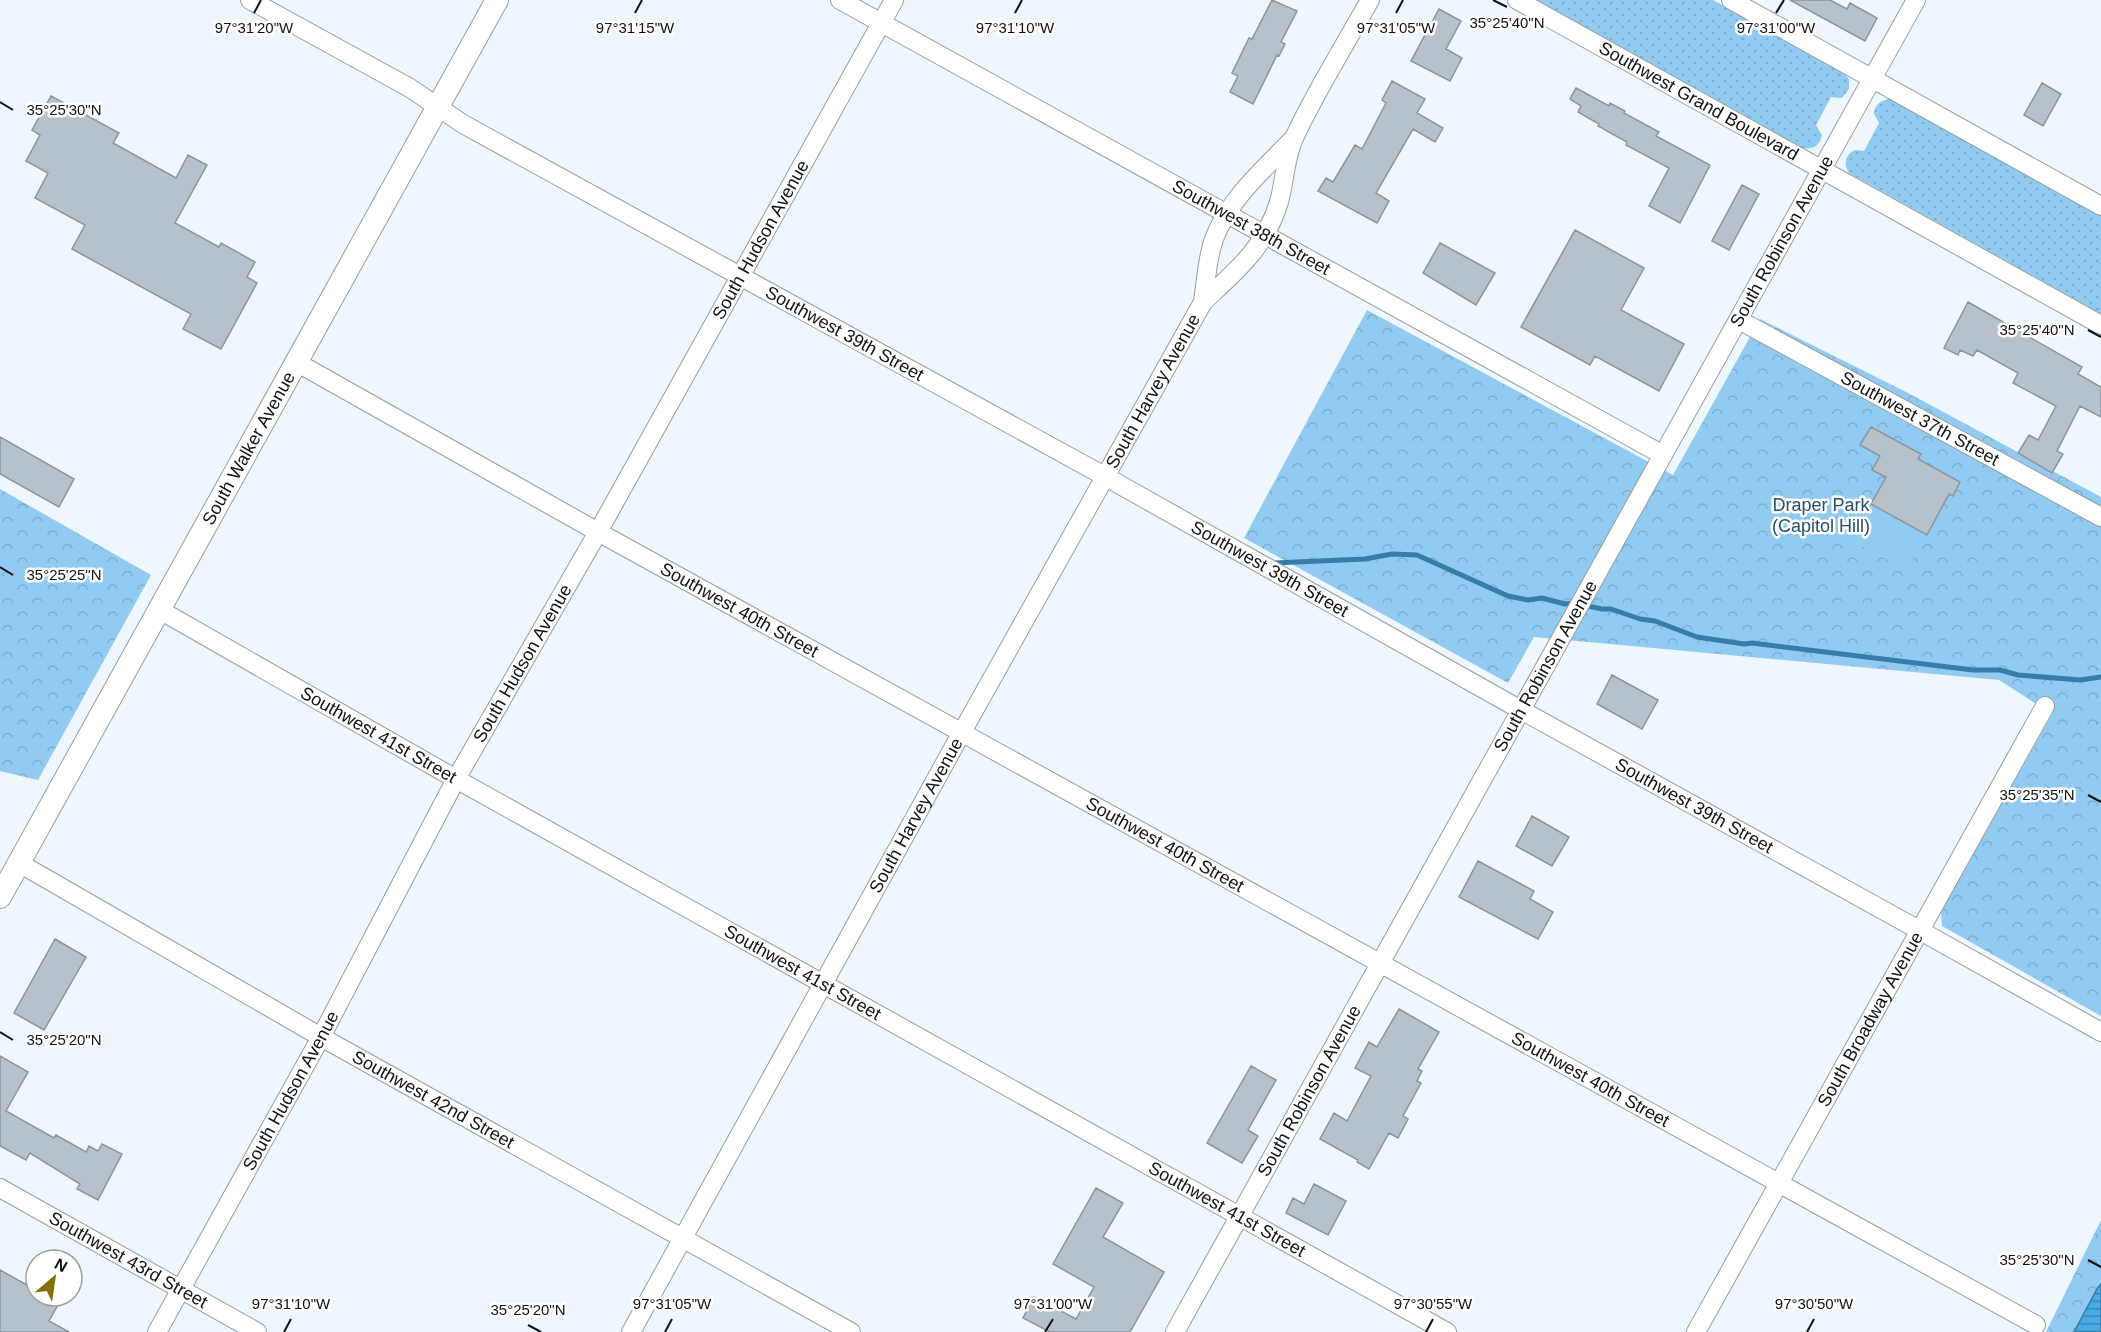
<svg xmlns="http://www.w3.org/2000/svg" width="2101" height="1332" font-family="Arial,sans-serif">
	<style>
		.grass { fill: url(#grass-dots) }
		.park { fill: url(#park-crowns) }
		.pitch { fill: #92cbf2 }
		.water { fill: url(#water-rules); stroke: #377da7; stroke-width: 1.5 }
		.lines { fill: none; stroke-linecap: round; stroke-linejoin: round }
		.stream { stroke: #377da7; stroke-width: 5 }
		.building { fill: #b6c1c9; stroke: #8b959d; stroke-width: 1.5 }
		.minor-casing { stroke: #939ea5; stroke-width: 20 }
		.major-casing { stroke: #939ea5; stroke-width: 24 }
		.minor { stroke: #fff; stroke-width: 18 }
		.major { stroke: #fff; stroke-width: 22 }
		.ticks { fill: none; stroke: #0f1315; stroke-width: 2 }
		.labels { text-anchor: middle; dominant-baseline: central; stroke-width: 5; stroke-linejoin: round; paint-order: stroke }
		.street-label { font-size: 18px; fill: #0f1315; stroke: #fff }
		.park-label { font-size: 18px; fill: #264e67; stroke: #fff }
		.ticks-label { font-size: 15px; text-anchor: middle; fill: #0f1315; stroke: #fff; stroke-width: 5; stroke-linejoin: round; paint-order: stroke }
	</style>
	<defs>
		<pattern id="grass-dots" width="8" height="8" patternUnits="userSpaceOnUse" patternTransform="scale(1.5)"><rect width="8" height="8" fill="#92cbf2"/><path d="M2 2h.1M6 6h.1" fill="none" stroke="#7dadcf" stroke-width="1.8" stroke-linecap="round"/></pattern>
		<pattern id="park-crowns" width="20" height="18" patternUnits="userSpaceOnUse" patternTransform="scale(1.5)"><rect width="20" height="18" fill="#92cbf2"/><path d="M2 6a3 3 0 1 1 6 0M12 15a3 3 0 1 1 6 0" fill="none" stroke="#7dadcf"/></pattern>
		<pattern id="water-rules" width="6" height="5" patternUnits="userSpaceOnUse" patternTransform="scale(1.5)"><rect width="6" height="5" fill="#48aae6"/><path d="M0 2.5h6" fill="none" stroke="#3a89b9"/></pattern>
	</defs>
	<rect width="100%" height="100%" fill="#eef7fe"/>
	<path class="grass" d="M 1534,0 L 1713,0 L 1844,73 L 1849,79 L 1849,89 L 1842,98 L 1831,97 L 1816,125 L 1822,135 C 1820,146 1812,150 1802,148 Z
		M 1890,99 L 2101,216 L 2101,314 L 1849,173 C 1843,164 1845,155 1855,150 L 1864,151 L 1879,123 L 1874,114 C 1874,105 1881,100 1890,99 Z"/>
	<path class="park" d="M 1367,310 L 1673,475 L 1760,319 L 1910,394 L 2101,497 L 2101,1016 L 1942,926 L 1941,912 L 2052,714 L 1999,680 L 1534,637 L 1508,683 L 1244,538 Z
		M 0,489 L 151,575 L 38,780 L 0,771 Z
		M 2101,1220 L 2101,1332 L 2046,1332 Z"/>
	<path class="pitch" d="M 1870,506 L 1925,536 L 1906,570 L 1851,540 Z"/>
	<path class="water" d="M 2101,1284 L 2101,1332 L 2074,1332 L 2097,1289 Z"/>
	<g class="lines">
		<path class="stream" d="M 1274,563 L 1365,559 L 1392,554 L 1417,555 L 1508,596 L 1528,600 L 1542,598 L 1565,604 L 1574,603 L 1602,609 L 1611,609 L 1640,619 L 1655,621 L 1697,637 L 1744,644 L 1752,643 L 1973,670 L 2000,670 L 2018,675 L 2080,680 L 2101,677"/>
	</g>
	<path class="building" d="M 1272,0 L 1297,11 L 1281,42 L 1285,44 L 1279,56 L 1277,55 L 1253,104 L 1230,92 L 1238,76 L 1232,73 L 1249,38 L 1252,39 Z
		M 1790,0 L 1830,0 L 1847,9 L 1850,3 L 1877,18 L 1865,41 Z
		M 1439,9 L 1461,21 L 1446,49 L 1462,58 L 1450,81 L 1411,61 Z
		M 1392,81 L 1425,99 L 1417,113 L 1443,128 L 1435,142 L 1413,129 L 1376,193 L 1389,201 L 1377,223 L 1318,191 L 1326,178 L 1333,182 L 1355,145 L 1362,149 L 1386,103 L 1382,100 Z
		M 2042,83 L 2061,94 L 2043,126 L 2024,115 Z
		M 1576,88 L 1609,106 L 1610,103 L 1625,111 L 1624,113 L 1659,132 L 1656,136 L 1710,165 L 1680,223 L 1649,206 L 1669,168 L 1626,145 L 1627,142 L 1598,126 L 1599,124 L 1578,112 L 1581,106 L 1570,99 Z
		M 51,96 L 119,133 L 113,143 L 176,178 L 188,155 L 207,165 L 175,223 L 219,247 L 221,243 L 255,262 L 247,277 L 257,283 L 221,349 L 183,329 L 191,314 L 72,249 L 85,225 L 35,198 L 48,173 L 26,161 L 40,135 L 32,130 Z
		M 1742,185 L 1759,194 L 1729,250 L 1712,241 Z
		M 1575,230 L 1644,268 L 1621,310 L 1684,344 L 1659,391 L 1595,356 L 1590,365 L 1521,327 Z
		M 1440,243 L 1495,273 L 1476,305 L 1423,273 Z
		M 1968,302 L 2082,367 L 2078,374 L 2101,387 L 2101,417 L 2080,406 L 2057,451 L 2063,454 L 2052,473 L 2018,453 L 2029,435 L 2038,440 L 2056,406 L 2013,383 L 2018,373 L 1977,350 L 1973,356 L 1960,350 L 1958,355 L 1944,348 Z
		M 1871,427 L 1921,454 L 1918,459 L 1960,482 L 1953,496 L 1949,494 L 1927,535 L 1871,504 L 1886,477 L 1872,470 L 1880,456 L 1860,445 Z
		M 0,437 L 74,479 L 59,507 L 0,474 Z
		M 1612,675 L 1658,700 L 1642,729 L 1597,704 Z
		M 1532,816 L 1569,837 L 1552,866 L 1516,846 Z
		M 1478,861 L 1534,891 L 1530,899 L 1553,912 L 1538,939 L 1459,897 Z
		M 55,939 L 86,957 L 44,1030 L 14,1013 Z
		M 1399,1009 L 1439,1032 L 1418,1069 L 1422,1071 L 1417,1081 L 1421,1083 L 1403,1116 L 1408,1119 L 1398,1138 L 1389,1133 L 1369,1169 L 1357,1162 L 1358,1160 L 1320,1139 L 1334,1113 L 1347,1121 L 1371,1076 L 1355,1068 L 1369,1042 L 1377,1047 Z
		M 0,1056 L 28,1072 L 6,1111 L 54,1138 L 56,1135 L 86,1152 L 89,1146 L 98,1151 L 102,1144 L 122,1154 L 98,1200 L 77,1189 L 80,1184 L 30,1153 L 26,1160 L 0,1146 Z
		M 1251,1066 L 1276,1080 L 1248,1130 L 1258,1136 L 1242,1163 L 1207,1143 Z
		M 1314,1184 L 1346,1201 L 1328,1235 L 1286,1213 L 1293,1198 L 1304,1204 Z
		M 1096,1188 L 1123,1203 L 1103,1237 L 1164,1272 L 1130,1332 L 1050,1332 L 1023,1318 L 1034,1297 L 1076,1319 L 1094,1287 L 1053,1264 Z
		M 0,1270 L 36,1290 L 36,1296 L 47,1296 L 59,1303 L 49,1321 L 69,1332 L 0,1332 Z"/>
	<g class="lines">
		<g class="minor-casing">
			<g id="minor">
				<path id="s1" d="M 250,0 L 410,88 L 463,124 L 1106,477 L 1521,710 L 1919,930 L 2101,1032"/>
				<path id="s2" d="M 840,0 L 1663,455"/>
				<path id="s3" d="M 1517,0 L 2101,325"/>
				<path d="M 1731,0 L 2101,206"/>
				<path d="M 1203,302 C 1206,282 1207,258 1214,239 C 1229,199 1263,170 1291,141"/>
				<path id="s4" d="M 1739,320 L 2101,517"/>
				<path id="s5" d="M 296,362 L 598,532 L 2036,1325"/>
				<path id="s6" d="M 158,609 L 456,779 L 1447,1332"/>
				<path id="s7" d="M 19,863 L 321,1037 L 851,1332"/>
				<path id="s8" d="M 0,1188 L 257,1332"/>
				<path id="s9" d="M 157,1332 L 321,1037 L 456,779 L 598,532 L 894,0"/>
				<path id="s10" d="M 631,1332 L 962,732 L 1203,302 C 1236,271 1265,248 1279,202 C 1285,181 1285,156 1295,136 C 1317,89 1345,45 1370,0"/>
				<path id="s11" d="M 1175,1332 L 1916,0"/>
				<path id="s12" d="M 1696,1332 L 2045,706"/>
			</g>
		</g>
		<g class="major-casing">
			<g id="major">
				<path id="s13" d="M 0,897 L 497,0"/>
			</g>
		</g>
		<use href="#minor" class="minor"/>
		<use href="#major" class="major"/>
	</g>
	<path class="ticks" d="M 1493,0 L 1507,7M 254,13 L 261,0M 635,13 L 642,0M 1015,13 L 1022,0M 1396,13 L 1403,0M 1776,13 L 1784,0M 0,102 L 13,110M 2088,330 L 2101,337M 0,567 L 13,575M 2088,795 L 2101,802M 0,1032 L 13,1040M 2088,1260 L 2101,1267M 528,1325 L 541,1332M 284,1332 L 291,1319M 665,1332 L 672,1319M 1045,1332 L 1053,1319M 1426,1332 L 1433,1319M 1807,1332 L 1814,1319"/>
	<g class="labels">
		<g class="street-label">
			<text stroke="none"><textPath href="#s3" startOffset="208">Southwest Grand Boulevard</textPath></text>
			<text stroke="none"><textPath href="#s2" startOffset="470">Southwest 38th Street</textPath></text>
			<text stroke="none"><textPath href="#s9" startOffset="1248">South Hudson Avenue</textPath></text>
			<text stroke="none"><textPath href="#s11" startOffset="1248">South Robinson Avenue</textPath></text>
			<text stroke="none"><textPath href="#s1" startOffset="682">Southwest 39th Street</textPath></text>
			<text stroke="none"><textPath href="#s10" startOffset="1076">South Harvey Avenue</textPath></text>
			<text stroke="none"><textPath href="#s4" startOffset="206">Southwest 37th Street</textPath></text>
			<text stroke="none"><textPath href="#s13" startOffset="513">South Walker Avenue</textPath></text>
			<text stroke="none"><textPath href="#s1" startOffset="1168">Southwest 39th Street</textPath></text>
			<text stroke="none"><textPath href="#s5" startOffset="508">Southwest 40th Street</textPath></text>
			<text stroke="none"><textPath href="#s9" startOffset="762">South Hudson Avenue</textPath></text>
			<text stroke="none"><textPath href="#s11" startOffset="762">South Robinson Avenue</textPath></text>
			<text stroke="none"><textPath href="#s6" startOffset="254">Southwest 41st Street</textPath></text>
			<text stroke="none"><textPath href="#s1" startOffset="1654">Southwest 39th Street</textPath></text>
			<text stroke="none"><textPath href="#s10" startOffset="590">South Harvey Avenue</textPath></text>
			<text stroke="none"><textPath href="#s5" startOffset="994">Southwest 40th Street</textPath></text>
			<text stroke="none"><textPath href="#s6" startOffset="740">Southwest 41st Street</textPath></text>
			<text stroke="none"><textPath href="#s12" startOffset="358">South Broadway Avenue</textPath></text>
			<text stroke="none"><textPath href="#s5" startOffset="1480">Southwest 40th Street</textPath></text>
			<text stroke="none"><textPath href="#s9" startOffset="276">South Hudson Avenue</textPath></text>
			<text stroke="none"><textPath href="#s11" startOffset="276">South Robinson Avenue</textPath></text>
			<text stroke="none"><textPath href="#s7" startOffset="477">Southwest 42nd Street</textPath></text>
			<text stroke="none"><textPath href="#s6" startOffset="1226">Southwest 41st Street</textPath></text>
			<text stroke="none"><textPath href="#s8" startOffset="147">Southwest 43rd Street</textPath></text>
		</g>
		<g class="park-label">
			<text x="1821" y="505">Draper Park<tspan x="1821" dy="21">(Capitol Hill)</tspan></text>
		</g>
	</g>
	<g class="ticks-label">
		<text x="1507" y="28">35°25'40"N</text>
		<text x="254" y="33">97°31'20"W</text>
		<text x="635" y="33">97°31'15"W</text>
		<text x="1015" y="33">97°31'10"W</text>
		<text x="1396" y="33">97°31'05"W</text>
		<text x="1776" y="33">97°31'00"W</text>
		<text x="64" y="115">35°25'30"N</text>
		<text x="2037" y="335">35°25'40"N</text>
		<text x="64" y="580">35°25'25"N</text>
		<text x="2037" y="800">35°25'35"N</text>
		<text x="64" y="1045">35°25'20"N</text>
		<text x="2037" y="1265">35°25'30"N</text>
		<text x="291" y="1309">97°31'10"W</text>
		<text x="672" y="1309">97°31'05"W</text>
		<text x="1053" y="1309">97°31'00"W</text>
		<text x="1433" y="1309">97°30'55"W</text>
		<text x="1814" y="1309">97°30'50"W</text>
		<text x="528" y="1315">35°25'20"N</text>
	</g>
	<g transform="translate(54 1278) rotate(29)"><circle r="28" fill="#ffffff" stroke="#9fa1a1" stroke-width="1.5"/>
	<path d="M0-4.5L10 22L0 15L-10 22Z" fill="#896c0b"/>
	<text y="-9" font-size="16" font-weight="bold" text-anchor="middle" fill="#0f1315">N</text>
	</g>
</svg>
